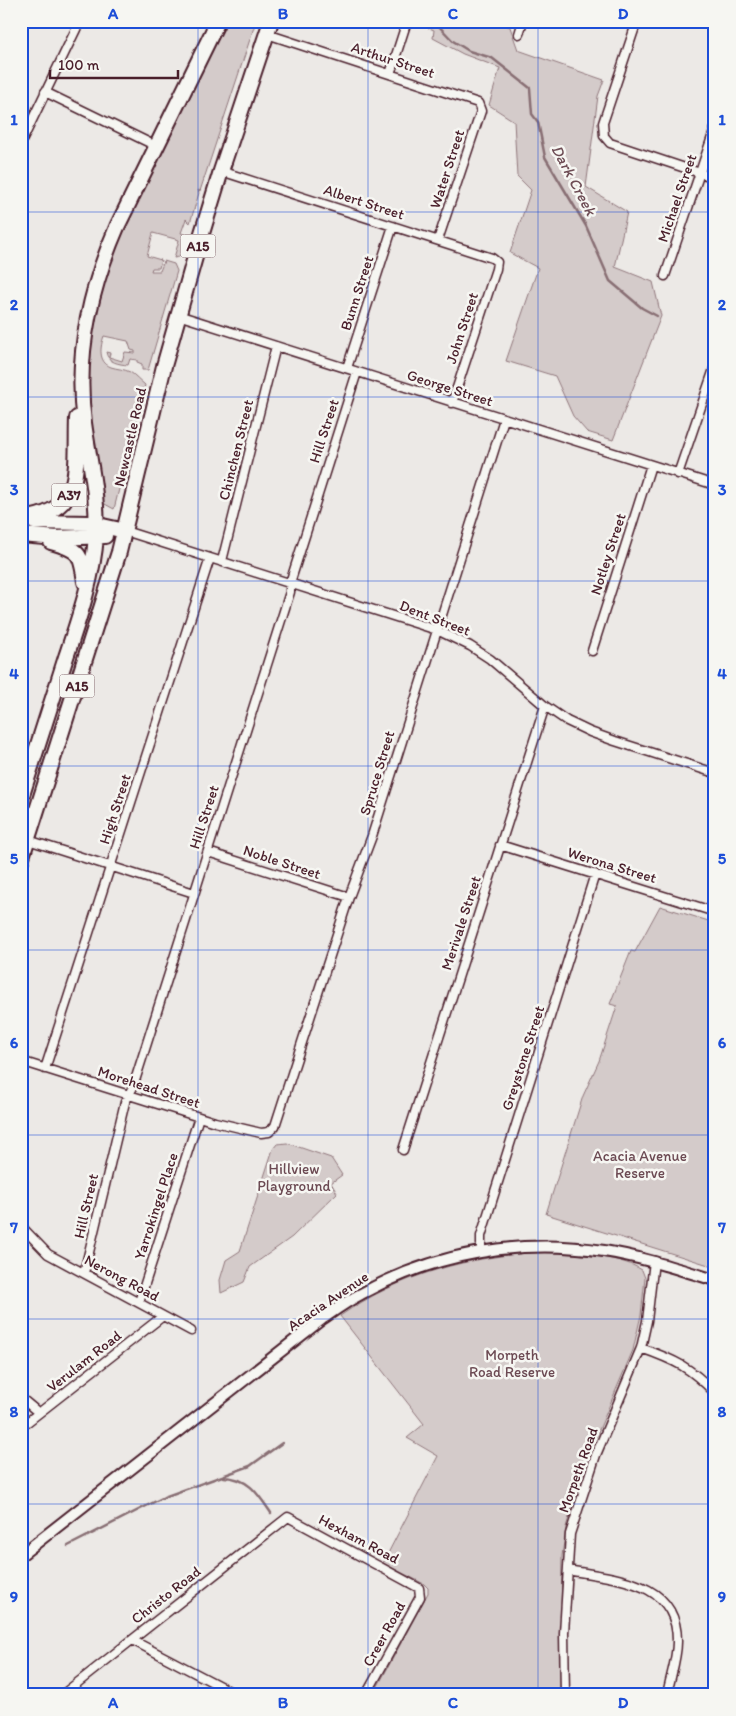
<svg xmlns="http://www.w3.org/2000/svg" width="736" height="1716" font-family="Itim,sans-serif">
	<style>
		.green { fill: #d4cbca; stroke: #8f757a }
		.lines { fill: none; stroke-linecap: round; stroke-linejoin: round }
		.stream { stroke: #886e73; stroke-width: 2.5 }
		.street-casing { stroke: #4a1f2b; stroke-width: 11 }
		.secondary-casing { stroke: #4a1f2b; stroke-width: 14 }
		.highway-casing { stroke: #4a1f2b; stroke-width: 18 }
		.street { stroke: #f6f6f2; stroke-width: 8 }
		.secondary { stroke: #f6f6f2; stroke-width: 10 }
		.highway { stroke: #f6f6f2; stroke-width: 14 }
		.grid { fill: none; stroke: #1d4ed8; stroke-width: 1; stroke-opacity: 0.55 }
		.labels { text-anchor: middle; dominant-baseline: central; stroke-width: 5; stroke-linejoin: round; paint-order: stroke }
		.shield { fill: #f6f6f2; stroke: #7e6067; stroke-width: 1 }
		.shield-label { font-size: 14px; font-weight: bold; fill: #4a1f2b }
		.street-label { font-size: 15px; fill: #4a1f2b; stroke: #f6f6f2 }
		.park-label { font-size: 15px; fill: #6c4a53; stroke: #f6f6f2 }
		.water-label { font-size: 16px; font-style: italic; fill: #6e4d55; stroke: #f6f6f2 }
		.neatline { fill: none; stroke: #1d4ed8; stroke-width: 2 }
		.grid-label { font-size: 16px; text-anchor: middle; font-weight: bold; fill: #1d4ed8 }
	</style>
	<rect width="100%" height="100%" fill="#ece9e6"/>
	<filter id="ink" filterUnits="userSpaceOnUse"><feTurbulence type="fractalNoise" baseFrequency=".02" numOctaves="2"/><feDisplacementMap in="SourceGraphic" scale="10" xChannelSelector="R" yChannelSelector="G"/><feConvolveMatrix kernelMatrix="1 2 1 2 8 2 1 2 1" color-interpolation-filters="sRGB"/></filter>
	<g filter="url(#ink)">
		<path class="green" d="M 225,21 L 256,21 L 200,191 L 198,190 L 199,193 L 190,223 L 186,219 L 181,233 L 186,235 L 179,257 L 174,258 L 179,240 L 153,233 L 147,256 L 161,260 L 159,268 L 152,268 L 151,271 L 160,271 L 164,261 L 174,264 L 177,271 L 148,370 L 142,370 L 142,364 L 137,362 L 137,360 L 130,359 L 128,365 C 119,364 108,363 106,352 L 110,353 L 109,357 L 122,361 L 125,352 L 135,353 L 135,351 L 131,350 L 128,341 L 104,336 C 100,347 98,362 111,367 C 117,369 124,369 130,372 C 135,375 140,381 145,385 L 114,509 L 103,503 C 99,479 94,455 91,431 C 83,369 93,303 117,246 Z
			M 416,21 L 495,21 L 510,27 L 518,50 L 604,80 L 598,96 L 586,187 L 627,212 L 615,267 L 653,282 L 661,316 L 613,440 L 587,432 L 573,416 L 555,376 L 506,361 L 538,268 L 510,253 L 531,190 L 517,176 L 514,121 L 489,105 L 500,68 L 463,54 L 433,38 L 434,30 L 416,23 Z
			M 660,906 L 715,923 L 715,1267 L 546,1214 L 583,1096 L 599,1061 L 617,1006 L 610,1004 L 631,951 L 635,952 Z
			M 287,1143 L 331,1158 L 342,1175 L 331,1183 L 337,1193 L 292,1237 L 250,1267 L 244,1282 L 221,1293 L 220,1280 L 226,1260 L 240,1251 L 273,1149 L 277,1144 Z
			M 543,1252 C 571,1254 619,1255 642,1270 L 645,1278 L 641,1315 L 633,1350 L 590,1451 L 566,1527 L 562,1556 L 560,1695 L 373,1695 L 428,1593 L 428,1588 L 424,1584 L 383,1563 L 438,1456 L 407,1438 L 424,1424 L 340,1316 C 400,1274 470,1256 543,1252 Z"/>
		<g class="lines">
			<path class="stream" d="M 434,21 L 453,41 L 469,51 L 492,58 L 530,88 L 532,114 L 538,122 L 545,157 L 586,226 L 610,281 L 642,308 L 657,316
				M 224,1477 C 249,1478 258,1494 271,1513
				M 68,1546 L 164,1497 L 250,1466 L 282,1443"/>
			<g class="street-casing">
				<path id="street" d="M 637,21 L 603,123 L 604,136 L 610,143 L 715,178
					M 267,34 L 478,103 L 481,111 L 438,240
					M 519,34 L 523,21
					M 390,74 L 407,21
					M 45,92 L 156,146
					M 21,143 L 80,21
					M 221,171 L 492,258 L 497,262 L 496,269 L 452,403
					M 665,276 L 715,128
					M 178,315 L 715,485
					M 347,368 L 393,226
					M 678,474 L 715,366
					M 125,531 L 437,630 L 470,646 L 490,659 L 545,706 L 567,721 L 590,732 L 615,741 L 715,773
					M 222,561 L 276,346
					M 592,651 L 651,465
					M 28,840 L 194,893
					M 500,845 L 715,912
					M 208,852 L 349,897
					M 21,1061 L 215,1122 L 261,1133 L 269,1132 L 275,1126 L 349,897 L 372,836 L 504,419
					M 45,1069 L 210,558
					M 403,1150 L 545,706
					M 21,1226 L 48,1254 L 191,1331
					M 481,1251 L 481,1236 L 595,874
					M 84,1273 L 125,1102 L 133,1087 L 290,592 L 290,583 L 357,372
					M 139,1302 L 199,1117
					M 641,1348 C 675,1360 690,1367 715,1393
					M 21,1398 L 39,1413
					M 21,1427 L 163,1316
					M 568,1570 C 615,1579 678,1580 677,1642 C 677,1659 670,1678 667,1695
					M 132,1640 L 237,1695
					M 62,1695 L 288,1517 L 419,1588 L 420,1597 L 366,1695
					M 565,1695 L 564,1633 L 570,1534 L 596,1455 L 641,1348 L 647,1321 L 654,1261"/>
			</g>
			<g class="secondary-casing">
				<path id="secondary" d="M 21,1555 L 322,1319 C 335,1310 347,1301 361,1294 C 435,1253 520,1238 604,1251 C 642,1257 678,1269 715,1280"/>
			</g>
			<g class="highway-casing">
				<path id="highway" d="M 21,519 C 86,512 75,467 77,418
					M 34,522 L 89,523 L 125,531
					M 21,535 L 57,538 L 105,536
					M 51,542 C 80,550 81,553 85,582
					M 21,798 C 36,751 51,704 66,657 C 79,618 93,578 96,536 C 99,498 89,460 84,423 C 75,355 90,289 117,227 L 218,21
					M 21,860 L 119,552 L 164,366 L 199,243 L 221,171 L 271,21"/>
			</g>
			<use href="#street" class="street"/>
			<use href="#secondary" class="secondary"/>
			<use href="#highway" class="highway"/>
		</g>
	</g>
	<path class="grid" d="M 198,21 L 198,1695M 368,21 L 368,1695M 538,21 L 538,1695M 21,212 L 715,212M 21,397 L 715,397M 21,581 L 715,581M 21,766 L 715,766M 21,950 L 715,950M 21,1135 L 715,1135M 21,1319 L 715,1319M 21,1504 L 715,1504"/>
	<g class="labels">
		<g class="shield">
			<rect x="180.5" y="234.5" width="35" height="23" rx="4"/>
			<rect x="51.5" y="483.5" width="35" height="23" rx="4"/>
			<rect x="59.5" y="674.5" width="35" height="23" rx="4"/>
		</g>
		<g class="shield-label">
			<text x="198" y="246">A15</text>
			<text x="69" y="495">A37</text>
			<text x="77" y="686">A15</text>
		</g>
		<g class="street-label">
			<text transform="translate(393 60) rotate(18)">Arthur Street</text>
			<text transform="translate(447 169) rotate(-72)">Water Street</text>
			<text transform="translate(677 198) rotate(-71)">Michael Street</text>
			<text transform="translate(364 202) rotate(18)">Albert Street</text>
			<text transform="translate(357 293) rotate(-72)">Bunn Street</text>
			<text transform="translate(462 328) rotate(-72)">John Street</text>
			<text transform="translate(450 388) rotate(18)">George Street</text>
			<text transform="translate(324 431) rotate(-72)">Hill Street</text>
			<text transform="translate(130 437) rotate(-77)">Newcastle Road</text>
			<text transform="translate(236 450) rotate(-76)">Chinchen Street</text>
			<text transform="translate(608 554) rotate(-72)">Notley Street</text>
			<text transform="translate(435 618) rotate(21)">Dent Street</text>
			<text transform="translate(377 773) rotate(-73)">Spruce Street</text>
			<text transform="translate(115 809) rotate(-72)">High Street</text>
			<text transform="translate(204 817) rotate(-72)">Hill Street</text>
			<text transform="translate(282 862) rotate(18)">Noble Street</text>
			<text transform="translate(612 865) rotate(17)">Werona Street</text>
			<text transform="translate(461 923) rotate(-72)">Merivale Street</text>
			<text transform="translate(523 1058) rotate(-72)">Greystone Street</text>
			<text transform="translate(149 1087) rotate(18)">Morehead Street</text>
			<text transform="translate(86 1206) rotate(-77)">Hill Street</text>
			<text transform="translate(156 1206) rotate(-72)">Yarrokingel Place</text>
			<text transform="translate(122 1278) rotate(28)">Nerong Road</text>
			<text transform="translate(328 1301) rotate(-34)">Acacia Avenue</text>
			<text transform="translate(84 1361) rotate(-38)">Verulam Road</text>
			<text transform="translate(578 1470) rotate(-70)">Morpeth Road</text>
			<text transform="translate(359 1539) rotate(28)">Hexham Road</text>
			<text transform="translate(166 1595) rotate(-38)">Christo Road</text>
			<text transform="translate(384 1634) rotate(-61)">Creer Road</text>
		</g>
		<g class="park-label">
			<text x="640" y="1156">Acacia Avenue<tspan x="640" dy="17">Reserve</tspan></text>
			<text x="294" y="1169">Hillview<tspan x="294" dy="17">Playground</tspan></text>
			<text x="512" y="1355">Morpeth<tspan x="512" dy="17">Road Reserve</tspan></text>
		</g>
		<g class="water-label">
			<text transform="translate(574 180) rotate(62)">Dark Creek</text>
		</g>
	</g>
	<rect width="736" height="1716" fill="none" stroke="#f6f6f2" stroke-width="55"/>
	<path d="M50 70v8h128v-8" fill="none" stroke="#4a1f2b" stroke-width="2.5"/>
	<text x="58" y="70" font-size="15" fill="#4a1f2b" stroke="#f6f6f2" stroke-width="4" paint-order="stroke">100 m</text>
	<rect x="28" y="28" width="680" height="1660" class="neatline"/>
	<g class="grid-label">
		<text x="113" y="19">A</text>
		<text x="283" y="19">B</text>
		<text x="453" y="19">C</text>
		<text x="623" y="19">D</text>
		<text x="14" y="125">1</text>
		<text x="722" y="125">1</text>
		<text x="14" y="310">2</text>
		<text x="722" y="310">2</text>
		<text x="14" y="495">3</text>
		<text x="722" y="495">3</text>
		<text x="14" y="679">4</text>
		<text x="722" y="679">4</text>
		<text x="14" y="864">5</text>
		<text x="722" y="864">5</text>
		<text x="14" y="1048">6</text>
		<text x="722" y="1048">6</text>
		<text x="14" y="1233">7</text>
		<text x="722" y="1233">7</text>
		<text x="14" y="1417">8</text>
		<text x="722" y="1417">8</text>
		<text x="14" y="1602">9</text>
		<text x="722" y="1602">9</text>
		<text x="113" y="1708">A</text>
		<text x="283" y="1708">B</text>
		<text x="453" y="1708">C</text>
		<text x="623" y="1708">D</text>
	</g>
</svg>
